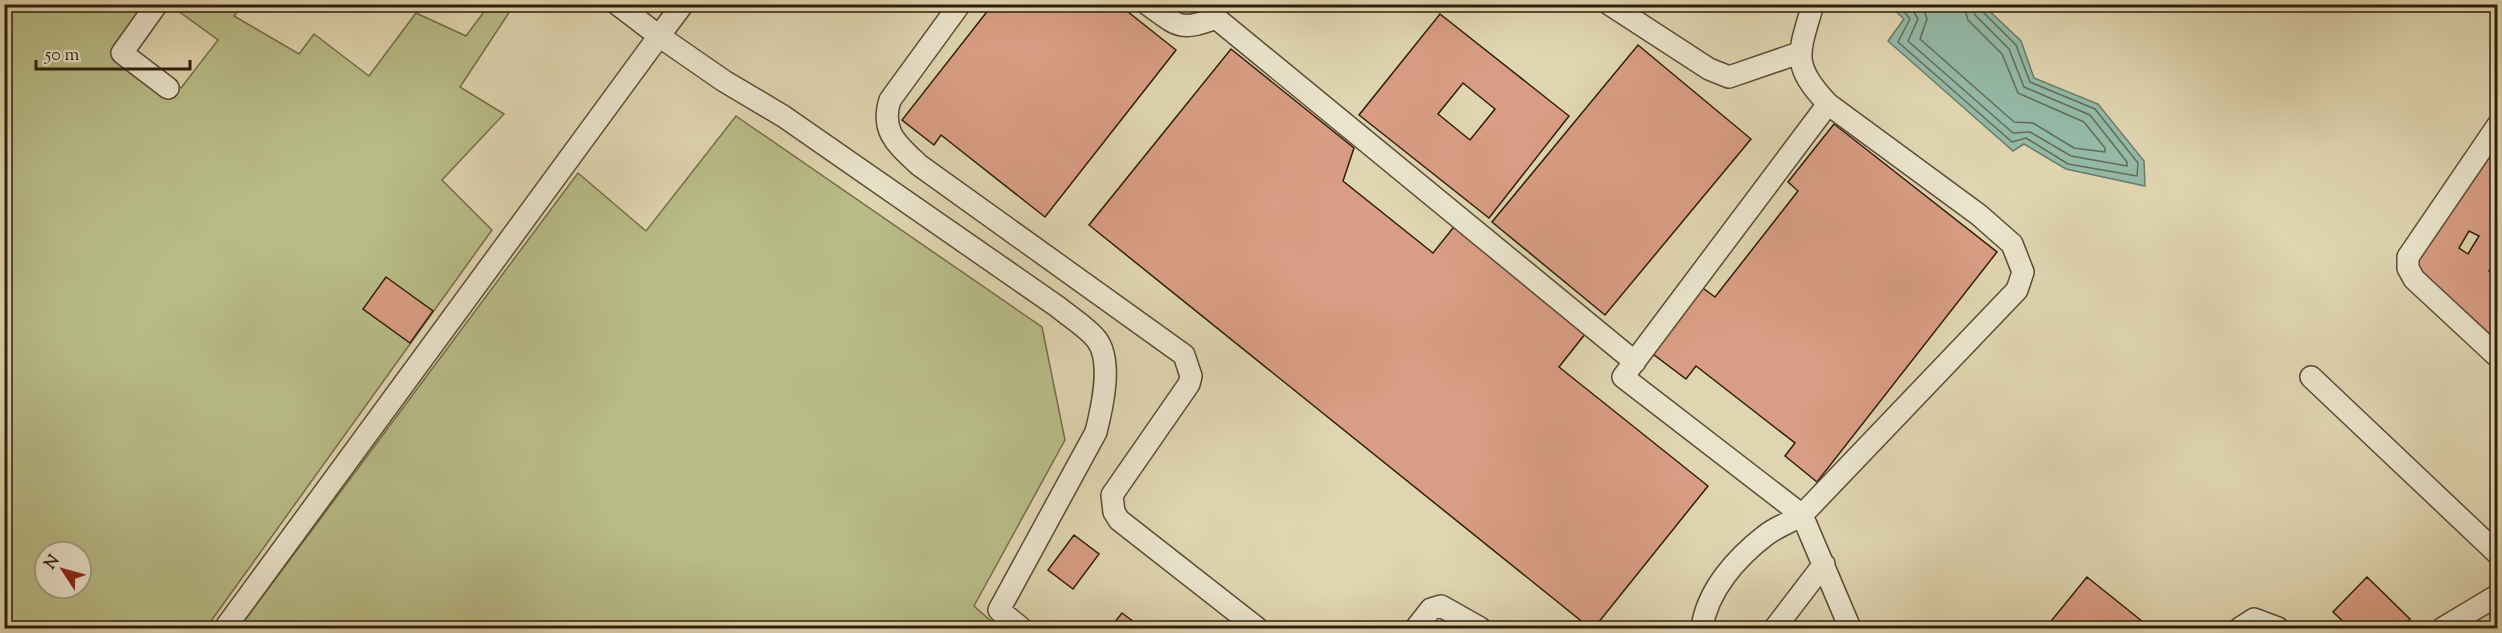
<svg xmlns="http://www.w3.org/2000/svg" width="2502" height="633" font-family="'Sorts Mill Goudy',serif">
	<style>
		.green { fill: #b8bc87; stroke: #746d49; stroke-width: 1.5; fill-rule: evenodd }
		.water { fill: #94b9a7; stroke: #6c7b69; stroke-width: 1.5 }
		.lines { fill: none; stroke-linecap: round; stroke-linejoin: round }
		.shore { stroke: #626c59; stroke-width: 1.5 }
		.building { fill: #d89d84; stroke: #301e0b; stroke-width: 1.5; fill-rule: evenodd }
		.minor-casing { stroke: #5c4c34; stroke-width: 24 }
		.minor { stroke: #eae4cc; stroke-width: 21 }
	</style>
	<rect width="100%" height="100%" fill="#dfd5b0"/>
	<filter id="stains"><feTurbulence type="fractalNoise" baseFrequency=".00333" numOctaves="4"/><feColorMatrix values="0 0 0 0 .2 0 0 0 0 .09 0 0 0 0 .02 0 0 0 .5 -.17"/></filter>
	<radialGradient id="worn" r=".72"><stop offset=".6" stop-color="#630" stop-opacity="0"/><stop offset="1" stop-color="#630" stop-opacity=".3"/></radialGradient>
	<path class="green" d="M 4,5 L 148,5 L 122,40 L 181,88 L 218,40 L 170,5 L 243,5 L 234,16 L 299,54 L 314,34 L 369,76 L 416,13 L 466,36 L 489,5 L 514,5 L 460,87 L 504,114 L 442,180 L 492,230 L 206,628 L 5,628 ZM 45,552 L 81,552 L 81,588 L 45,588 Z
		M 736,116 L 1042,327 L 1065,440 L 974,606 L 999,628 L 239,628 L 578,173 L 646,231 Z"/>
	<path class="water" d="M 1889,5 L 1983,5 L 2021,41 L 2034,78 L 2098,104 L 2144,161 L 2145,186 L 2066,169 L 2024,144 L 2013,151 L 1888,41 L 1904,19 Z"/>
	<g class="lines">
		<path class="shore" d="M 1898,4 L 1910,19 L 1898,42 L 2012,142 L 2026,138 L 2068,164 L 2137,176 L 2138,163 L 2095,109 L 2030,82 L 2016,45 L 1982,11 L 1980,4
			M 1909,4 L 1918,19 L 1908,41 L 2013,133 L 2030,132 L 2071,156 L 2127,166 L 2127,162 L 2090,115 L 2024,87 L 2009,49 L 1975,15 L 1972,4
			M 1922,4 L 1927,19 L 1920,39 L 2014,122 L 2033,123 L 2074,148 L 2105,152 L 2105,148 L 2084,122 L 2018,93 L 2002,54 L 1968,20 L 1963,4"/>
	</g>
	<path class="building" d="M 993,4 L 1118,4 L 1176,50 L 1045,217 L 941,135 L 934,145 L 902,120 Z
		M 1440,14 L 1569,116 L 1489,218 L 1359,115 ZM 1463,83 L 1495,109 L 1470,140 L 1438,114 Z
		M 1638,45 L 1751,139 L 1605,315 L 1492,222 Z
		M 1231,49 L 1354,148 L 1343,181 L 1433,253 L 1457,223 L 1589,329 L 1559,367 L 1708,486 L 1594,628 L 1590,628 L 1089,225 Z
		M 1834,124 L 1997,252 L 1817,482 L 1785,456 L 1795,443 L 1696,366 L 1686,379 L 1649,351 L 1700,286 L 1715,297 L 1798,191 L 1788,182 Z
		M 2498,143 L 2498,187 L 2494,192 L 2498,194 L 2498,258 L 2489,271 L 2498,276 L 2498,342 L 2414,267 ZM 2469,231 L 2479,236 L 2468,254 L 2459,248 Z
		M 386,277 L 433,311 L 410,343 L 363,309 Z
		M 1074,535 L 1099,554 L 1073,589 L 1048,570 Z
		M 2087,577 L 2148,626 L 2146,628 L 2050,628 L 2047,626 Z
		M 2367,577 L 2410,619 L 2401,628 L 2350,628 L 2333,612 Z
		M 1122,613 L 1142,628 L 1110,628 Z"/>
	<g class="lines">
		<g class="minor-casing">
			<path id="minor" d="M 157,4 L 122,53 L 168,88
				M 617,4 L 659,36 L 683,4
				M 960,4 L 890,100 C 880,132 898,145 919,165 L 1184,355 L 1191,376 L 1189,384 L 1112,495 L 1114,512 L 1119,520 L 1257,628
				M 1147,4 C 1178,26 1179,32 1216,18 L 1635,362
				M 1609,4 L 1709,69 L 1729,77 L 1799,53
				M 1813,4 C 1799,53 1790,64 1828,104 L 1979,215 L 2012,244 L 2023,272 L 2017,290 L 1802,515 L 1623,377 L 1828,104
				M 2498,125 L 2408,257 L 2408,268 L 2414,279 L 2498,357
				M 2311,377 L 2498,554
				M 225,628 L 659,36 L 724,81 L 783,116 L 1058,307 C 1070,317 1088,328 1097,340 C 1113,362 1102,408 1096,432 L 999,610 L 1021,628
				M 1416,628 L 1431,609 L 1441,606 L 1480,628
				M 1702,628 C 1707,591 1736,558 1766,535 C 1776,527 1791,522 1802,515 L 1850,628
				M 1775,628 L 1824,564
				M 2240,628 L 2254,619 L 2278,628
				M 2443,628 L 2498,595"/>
		</g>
		<use href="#minor" class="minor"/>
	</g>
	<rect width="2502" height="633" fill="none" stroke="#dfd5b0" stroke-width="24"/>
	<rect x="6" y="6" width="2490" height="621" fill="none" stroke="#301e0b" stroke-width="3"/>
	<rect x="12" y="12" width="2478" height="609" fill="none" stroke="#301e0b" stroke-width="1.5"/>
	<g transform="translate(63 570) rotate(306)"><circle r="28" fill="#eae4cc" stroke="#a0957f" stroke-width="1.5"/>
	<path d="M0-4.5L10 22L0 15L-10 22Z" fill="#8f2418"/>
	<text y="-9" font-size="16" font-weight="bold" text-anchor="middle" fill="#301e0b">N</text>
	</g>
	<path d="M36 60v9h154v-9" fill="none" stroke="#301e0b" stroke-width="3"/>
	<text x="45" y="60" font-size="18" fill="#301e0b" stroke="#eae4cc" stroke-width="4.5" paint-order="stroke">50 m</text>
	<rect width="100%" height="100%" filter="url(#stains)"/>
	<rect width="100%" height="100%" fill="url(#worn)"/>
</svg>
